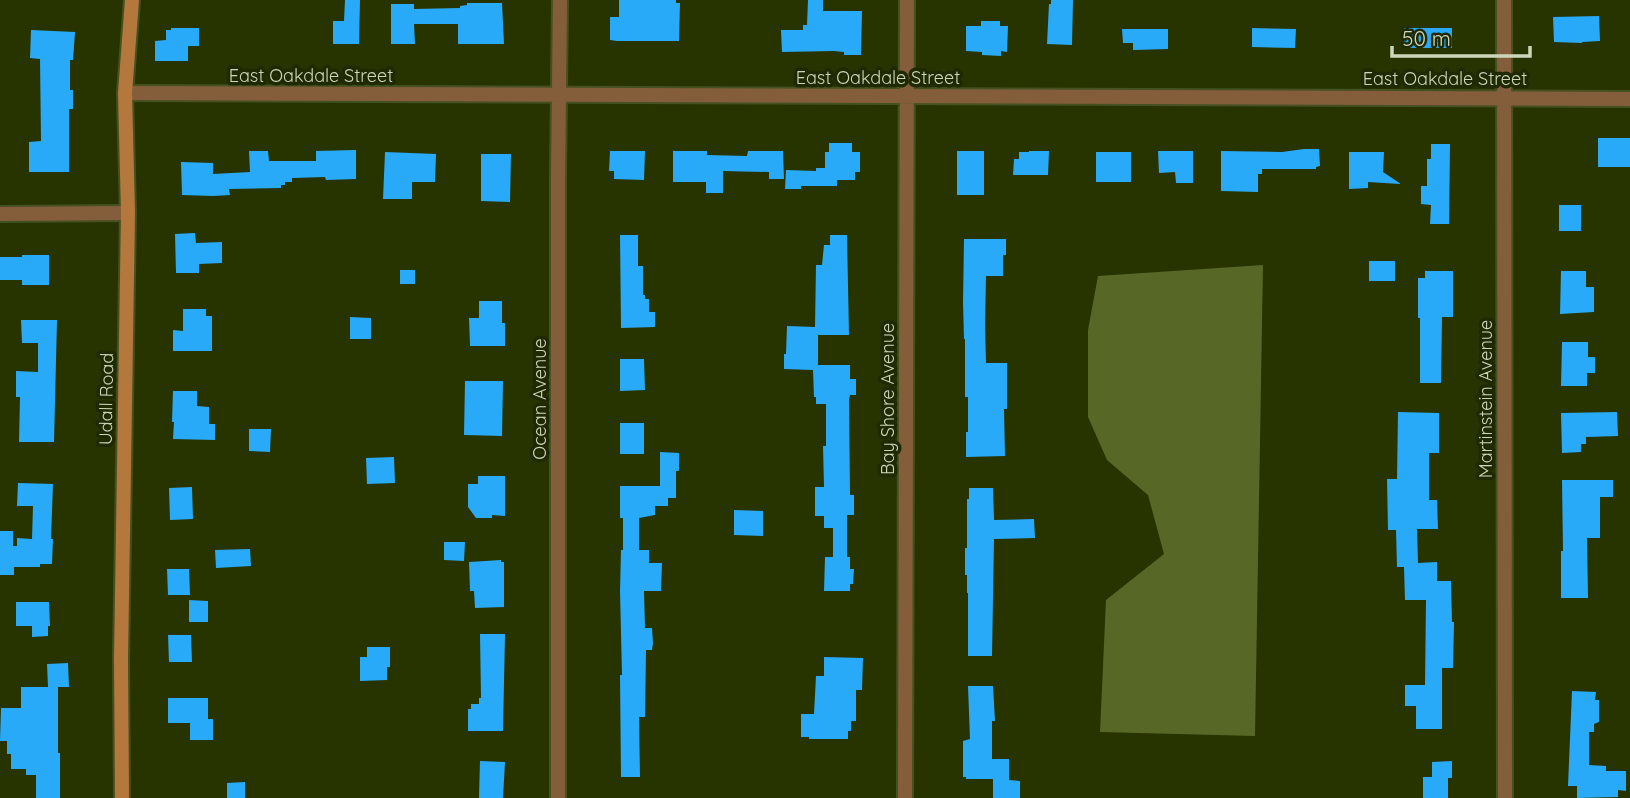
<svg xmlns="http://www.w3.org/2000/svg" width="1630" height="798" font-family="Quicksand,sans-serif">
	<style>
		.forest { fill: #576826 }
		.building { fill: #29aaf9 }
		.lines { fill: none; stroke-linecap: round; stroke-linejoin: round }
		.street-casing { stroke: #465122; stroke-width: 18 }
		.secondary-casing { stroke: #465122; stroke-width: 18 }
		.street { stroke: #845e3b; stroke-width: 14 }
		.secondary { stroke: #b4773c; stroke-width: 14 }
		.labels { text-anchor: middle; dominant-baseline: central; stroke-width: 7; stroke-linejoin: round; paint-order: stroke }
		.street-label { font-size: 18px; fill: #cdd6bb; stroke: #1f2902 }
	</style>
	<rect width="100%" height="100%" fill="#283400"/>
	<path class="forest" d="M 1263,265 L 1255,736 L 1100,732 L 1106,600 L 1164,554 L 1148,495 L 1107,460 L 1088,417 L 1088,330 L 1098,276 Z"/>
	<path class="building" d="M 345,0 L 360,0 L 359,44 L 333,44 L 333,21 L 344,21 Z
		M 619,0 L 676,0 L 676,3 L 680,3 L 679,41 L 617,41 L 610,40 L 610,17 L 619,17 Z
		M 808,0 L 823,0 L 823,11 L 862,11 L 861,55 L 844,55 L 844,52 L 834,51 L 782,52 L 781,30 L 803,30 L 803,25 L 807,25 Z
		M 1051,0 L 1073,0 L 1072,45 L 1047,44 L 1049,4 L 1051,4 Z
		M 467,3 L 502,3 L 504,44 L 458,44 L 458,24 L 414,24 L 415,44 L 391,44 L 391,4 L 414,4 L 414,9 L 460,8 L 460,6 L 467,5 Z
		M 1599,16 L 1600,41 L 1582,42 L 1582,43 L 1554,42 L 1553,17 Z
		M 981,21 L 1000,21 L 1000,26 L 1008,26 L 1007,52 L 1001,51 L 1001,56 L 982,55 L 982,52 L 966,51 L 966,26 L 981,26 Z
		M 171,28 L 199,28 L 199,46 L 188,46 L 188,61 L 155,61 L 155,41 L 166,40 L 166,30 L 171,30 Z
		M 1252,28 L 1296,29 L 1295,48 L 1252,47 Z
		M 1404,28 L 1452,28 L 1452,48 L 1404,48 Z
		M 1122,29 L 1168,29 L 1168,49 L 1133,50 L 1133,43 L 1123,43 Z
		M 31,30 L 75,32 L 73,60 L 70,60 L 70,90 L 73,90 L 73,109 L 69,109 L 69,172 L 29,172 L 29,142 L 41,141 L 40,59 L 30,58 Z
		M 1598,138 L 1630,138 L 1630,167 L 1598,167 Z
		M 829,143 L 852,143 L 852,152 L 860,152 L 860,172 L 855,172 L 855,180 L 837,180 L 837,186 L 801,186 L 801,189 L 785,189 L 786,170 L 816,171 L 816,168 L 825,168 L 825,152 L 829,152 Z
		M 1431,144 L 1450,144 L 1449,224 L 1430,224 L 1431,205 L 1421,204 L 1421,186 L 1427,186 L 1427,159 L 1431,159 Z
		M 1304,149 L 1319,149 L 1320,166 L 1316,167 L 1316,169 L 1262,169 L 1262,174 L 1258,174 L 1258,192 L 1221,191 L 1221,151 L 1282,152 Z
		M 356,150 L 356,179 L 326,180 L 325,177 L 292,178 L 292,182 L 285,182 L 285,185 L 281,185 L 281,188 L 229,189 L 230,195 L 213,196 L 182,195 L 181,162 L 213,163 L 213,174 L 250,172 L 249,151 L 268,151 L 269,161 L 316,161 L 316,151 Z
		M 610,151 L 645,151 L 644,180 L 614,179 L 614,171 L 609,171 Z
		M 673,151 L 707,151 L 707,155 L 747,156 L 748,151 L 783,151 L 784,179 L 769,179 L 769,172 L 723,171 L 723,193 L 706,193 L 706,182 L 673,182 Z
		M 957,151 L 984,151 L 984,195 L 957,195 Z
		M 1029,151 L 1049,151 L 1048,175 L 1013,175 L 1014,159 L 1019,159 L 1019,152 L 1029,152 Z
		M 1158,151 L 1193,151 L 1193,183 L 1176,183 L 1175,172 L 1159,173 Z
		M 385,152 L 436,154 L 435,182 L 412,182 L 412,199 L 383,199 Z
		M 1096,152 L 1131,152 L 1131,182 L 1096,182 Z
		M 1349,152 L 1384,152 L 1383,172 L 1401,184 L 1368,182 L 1368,188 L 1349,189 Z
		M 481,154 L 511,154 L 510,202 L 481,201 Z
		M 1559,205 L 1581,205 L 1581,231 L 1559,231 Z
		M 195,233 L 196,243 L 222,242 L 222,263 L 199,264 L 199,273 L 176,273 L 175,234 Z
		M 620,235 L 638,235 L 638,266 L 643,266 L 643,295 L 645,295 L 645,299 L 649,299 L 649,312 L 655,312 L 655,327 L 621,328 Z
		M 830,235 L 847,235 L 849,335 L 818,335 L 818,365 L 850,365 L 850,379 L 856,379 L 856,395 L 850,395 L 849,400 L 850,495 L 854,495 L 854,515 L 847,515 L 847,557 L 850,557 L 850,569 L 854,569 L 853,584 L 850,584 L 850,591 L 824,591 L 825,557 L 833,557 L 833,528 L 824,528 L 824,516 L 815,516 L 815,487 L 824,487 L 823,446 L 826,446 L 826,404 L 816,404 L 816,397 L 814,397 L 813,370 L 784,369 L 784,354 L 786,354 L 787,326 L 815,327 L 816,265 L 822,265 L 824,245 L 830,245 Z
		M 964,239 L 1006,239 L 1006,255 L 1003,255 L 1003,276 L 986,276 L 985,325 L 986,363 L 1007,363 L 1007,409 L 1004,409 L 1005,456 L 966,457 L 966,432 L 968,432 L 968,397 L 965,397 L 965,339 L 964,339 L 963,302 Z
		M 22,255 L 49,255 L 49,285 L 22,285 L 22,280 L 0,280 L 0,257 L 22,257 Z
		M 1369,261 L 1395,261 L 1395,281 L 1369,281 Z
		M 400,270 L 415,270 L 415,284 L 400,284 Z
		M 1425,271 L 1453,271 L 1453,317 L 1442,317 L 1441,383 L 1420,383 L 1420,318 L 1418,318 L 1418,278 L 1425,278 Z
		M 1561,271 L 1586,271 L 1586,287 L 1594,287 L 1594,312 L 1560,314 Z
		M 479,301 L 502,301 L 502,323 L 505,323 L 505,346 L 470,346 L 469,318 L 479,318 Z
		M 183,309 L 206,309 L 206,316 L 212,316 L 212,351 L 173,351 L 173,330 L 183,331 Z
		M 350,317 L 371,318 L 371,339 L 350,339 Z
		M 21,320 L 57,320 L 54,442 L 19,442 L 20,397 L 16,397 L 16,371 L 38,372 L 38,343 L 22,343 Z
		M 1562,342 L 1588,342 L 1588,357 L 1595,357 L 1595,373 L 1587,373 L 1587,386 L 1561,386 Z
		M 620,359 L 644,359 L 645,390 L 620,391 Z
		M 465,381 L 503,381 L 502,436 L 464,435 Z
		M 173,391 L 197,391 L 197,406 L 209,407 L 209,424 L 215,424 L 215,440 L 173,439 L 174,422 L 172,422 Z
		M 1398,412 L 1439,413 L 1439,453 L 1429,453 L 1429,500 L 1437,500 L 1438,529 L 1417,529 L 1418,563 L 1437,562 L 1437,581 L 1451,581 L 1452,622 L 1454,622 L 1453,668 L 1442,668 L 1442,729 L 1416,729 L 1416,706 L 1405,706 L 1405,685 L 1425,685 L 1426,600 L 1405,600 L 1404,567 L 1397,567 L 1396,530 L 1388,530 L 1387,479 L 1397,479 Z
		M 1617,412 L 1618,436 L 1586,437 L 1586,444 L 1581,444 L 1581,452 L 1562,453 L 1561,413 Z
		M 620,423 L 644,423 L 644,454 L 620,454 Z
		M 249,429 L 271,429 L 270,452 L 249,451 Z
		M 660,452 L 679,453 L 679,471 L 676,471 L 676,498 L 668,498 L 668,506 L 655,506 L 655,515 L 639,518 L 639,550 L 649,550 L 649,563 L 662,563 L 661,591 L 644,591 L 645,628 L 652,628 L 653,643 L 652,650 L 646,650 L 645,717 L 639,717 L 640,777 L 621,777 L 620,675 L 622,675 L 620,591 L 621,550 L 623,550 L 623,518 L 620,518 L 620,486 L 660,486 Z
		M 394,457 L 395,483 L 367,484 L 366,458 Z
		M 478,476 L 505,476 L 505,516 L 492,515 L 492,518 L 476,518 L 468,507 L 468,484 L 478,484 Z
		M 1562,480 L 1613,480 L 1613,497 L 1600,497 L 1600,538 L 1587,538 L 1588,598 L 1561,598 L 1561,551 L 1563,551 Z
		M 18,483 L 53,484 L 51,539 L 53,539 L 52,564 L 40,564 L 40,567 L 14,567 L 14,575 L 0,575 L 0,531 L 13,531 L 13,546 L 17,546 L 17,538 L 32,539 L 33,506 L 17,506 Z
		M 192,487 L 193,519 L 170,520 L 169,488 Z
		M 969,488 L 993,488 L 994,520 L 1034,519 L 1035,538 L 994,539 L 992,656 L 968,656 L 968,593 L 967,593 L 967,575 L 965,575 L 965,548 L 967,548 L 967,499 L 969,499 Z
		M 734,510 L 763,511 L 763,536 L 734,535 Z
		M 444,542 L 465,542 L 464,561 L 444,560 Z
		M 250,549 L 251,566 L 216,568 L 215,550 Z
		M 501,560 L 501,562 L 504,562 L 504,607 L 475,608 L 474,591 L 470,591 L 469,562 Z
		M 167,569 L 189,569 L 190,595 L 168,595 Z
		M 189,600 L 208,601 L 208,622 L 189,622 Z
		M 16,602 L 49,602 L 50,626 L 48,626 L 48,636 L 32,637 L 32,626 L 16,626 Z
		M 480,634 L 505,634 L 503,731 L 468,731 L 468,709 L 471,709 L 471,704 L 479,704 L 479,698 L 481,698 Z
		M 168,635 L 191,635 L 192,662 L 169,662 Z
		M 367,647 L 390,647 L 390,667 L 387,667 L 387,680 L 360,681 L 360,657 L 367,657 Z
		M 824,657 L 863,658 L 862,690 L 856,690 L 856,721 L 851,721 L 851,731 L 848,731 L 848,739 L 809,739 L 809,737 L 801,737 L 801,714 L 814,714 L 816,676 L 824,676 Z
		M 68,663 L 69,687 L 58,687 L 58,753 L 60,753 L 60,798 L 36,798 L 36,775 L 26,775 L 26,769 L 11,769 L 11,754 L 7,754 L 7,741 L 0,741 L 1,708 L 21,708 L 21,687 L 48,687 L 47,664 Z
		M 968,686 L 993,686 L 995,721 L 992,721 L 992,759 L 1009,759 L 1009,780 L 1020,781 L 1020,798 L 993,798 L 993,779 L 966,779 L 966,777 L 963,777 L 963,741 L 970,739 Z
		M 1572,691 L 1596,692 L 1595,700 L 1599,700 L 1599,722 L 1594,724 L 1594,732 L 1589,732 L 1589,765 L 1606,766 L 1606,771 L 1626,771 L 1626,791 L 1618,790 L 1618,797 L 1577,798 L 1577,786 L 1568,786 Z
		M 168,698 L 208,698 L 208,719 L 213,719 L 213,740 L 190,740 L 190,723 L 168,723 Z
		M 480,761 L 505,762 L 503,798 L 479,798 Z
		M 1452,761 L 1452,778 L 1448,778 L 1448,798 L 1423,798 L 1423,777 L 1432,777 L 1432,762 Z
		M 245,782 L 245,798 L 227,798 L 227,783 Z"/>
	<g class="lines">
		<g class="street-casing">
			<path id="street" d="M 1504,0 L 1505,798
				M 125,93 L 1630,99
				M 0,214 L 128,213
				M 558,798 L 558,178 L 560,0
				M 905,798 L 907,0"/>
		</g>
		<g class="secondary-casing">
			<path id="secondary" d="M 122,798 L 121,659 L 128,213 L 125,93 L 132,0"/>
		</g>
		<use href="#street" class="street"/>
		<use href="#secondary" class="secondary"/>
	</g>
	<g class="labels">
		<g class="street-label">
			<text x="311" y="75">East Oakdale Street</text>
			<text x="878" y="77">East Oakdale Street</text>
			<text x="1445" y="78">East Oakdale Street</text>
			<text transform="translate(106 399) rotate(-89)">Udall Road</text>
			<text transform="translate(539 399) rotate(-90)">Ocean Avenue</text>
			<text transform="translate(887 399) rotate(-90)">Bay Shore Avenue</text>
			<text transform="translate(1485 399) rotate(-90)">Martinstein Avenue</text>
		</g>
	</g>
	<path d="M1392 46v10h138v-10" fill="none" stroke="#cdd6bb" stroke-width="3.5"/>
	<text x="1402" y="46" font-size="21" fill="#cdd6bb" stroke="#1f2902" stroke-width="5" paint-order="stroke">50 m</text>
</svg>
